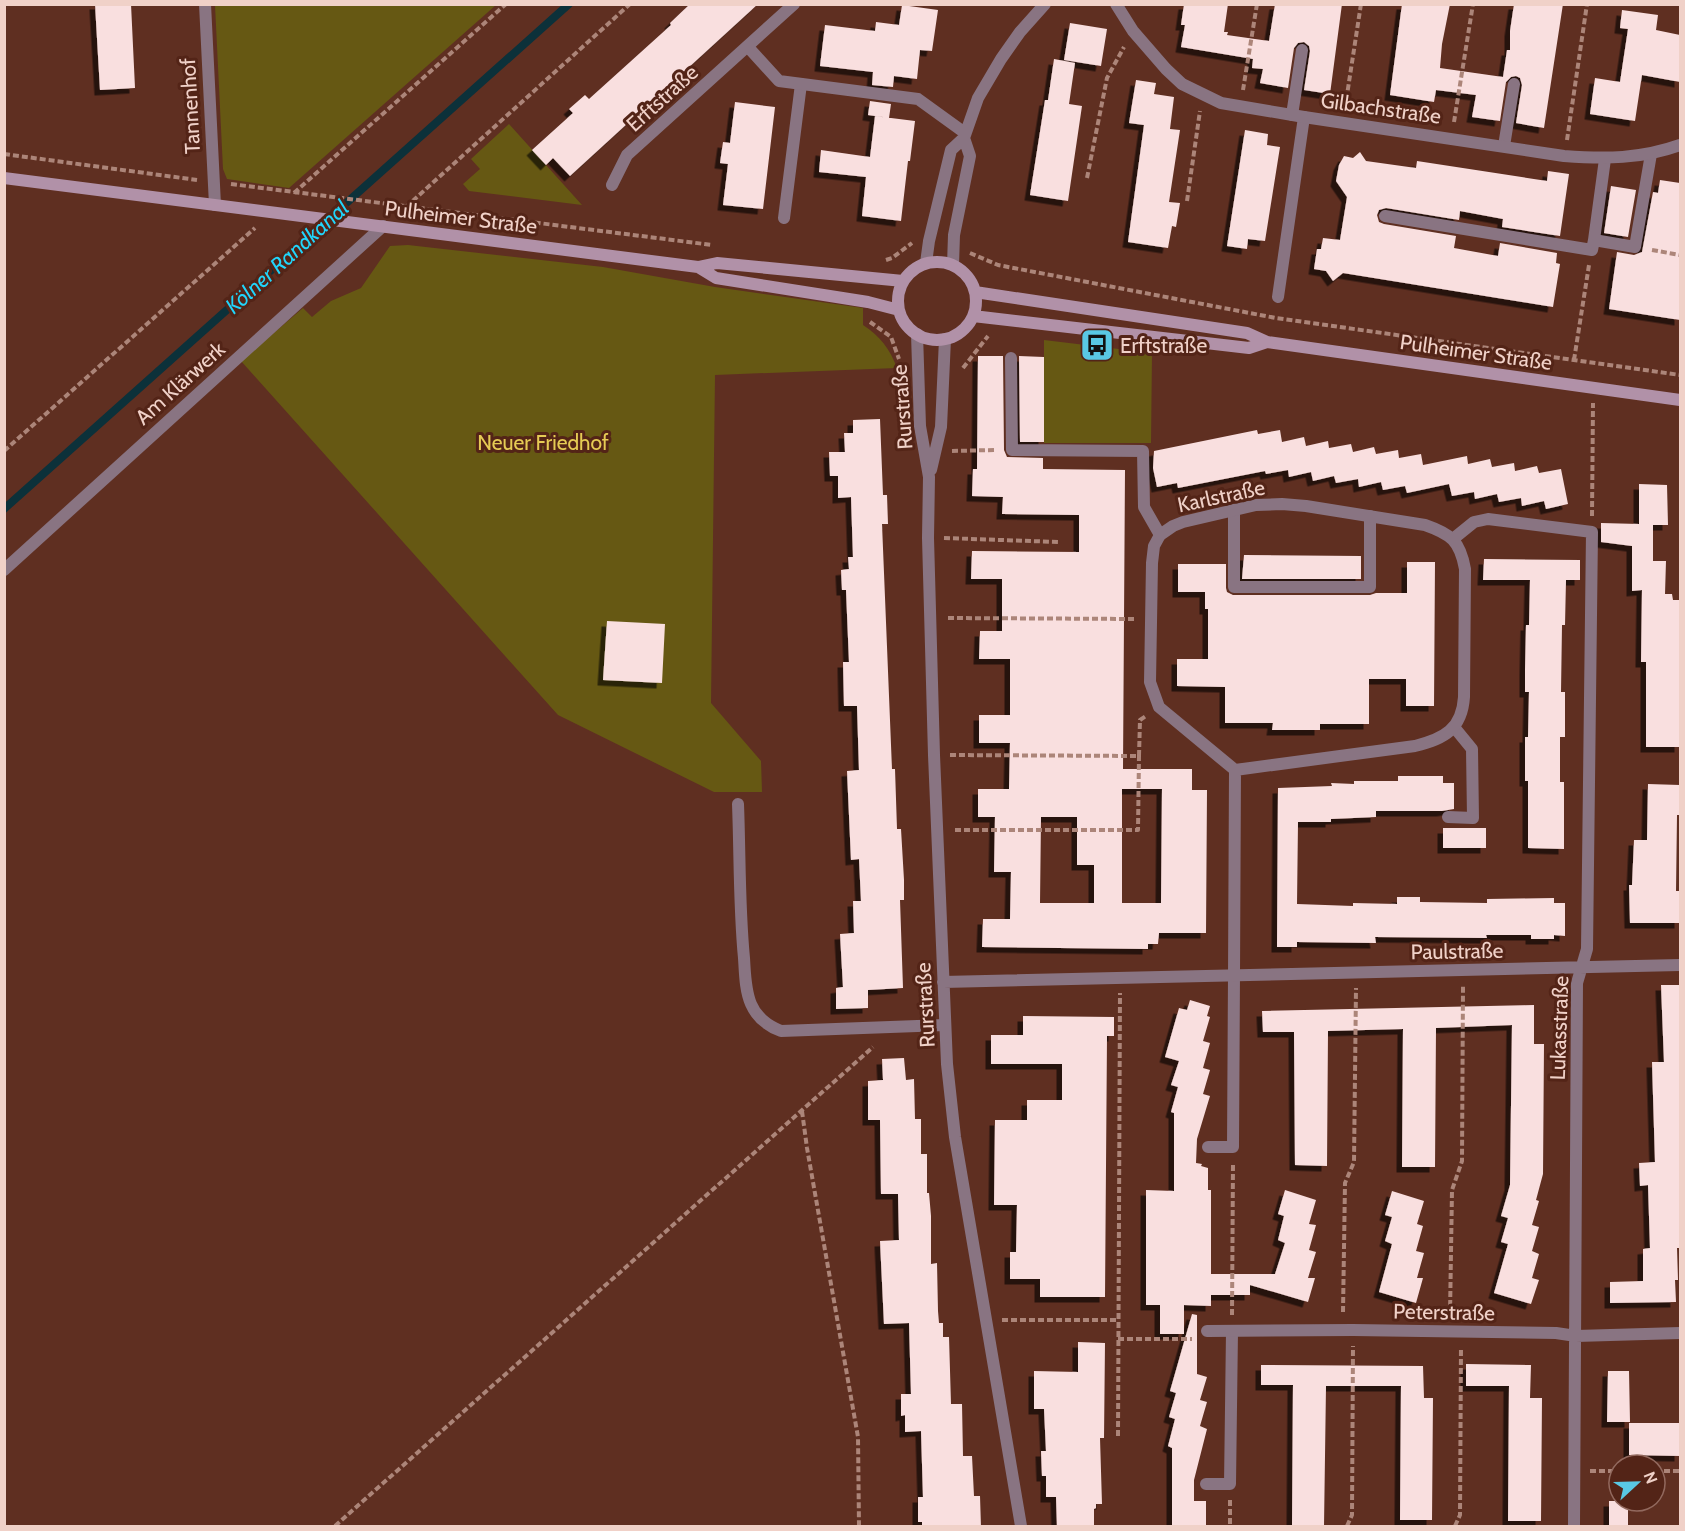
<svg xmlns="http://www.w3.org/2000/svg" width="1685" height="1531" font-family="Cabin,sans-serif">
	<style>
		.green { fill: #665813 }
		.lines { fill: none; stroke-linecap: round; stroke-linejoin: round }
		.stream { stroke: #0c313a; stroke-width: 8 }
		.building { fill: #f9dfdf; fill-rule: evenodd; filter: url(#shadow) }
		.path { stroke: #ac8579; stroke-width: 4; stroke-dasharray: 6 3; stroke-linecap: butt }
		.service { stroke: #897482; stroke-width: 12 }
		.minor { stroke: #897482; stroke-width: 12 }
		.secondary { stroke: #b191a8; stroke-width: 12 }
		.labels { text-anchor: middle; dominant-baseline: central; stroke-width: 6; stroke-linejoin: round; paint-order: stroke }
		.street-label { font-size: 21px; fill: #f0d1c8; stroke: #532417 }
		.poi-label { font-size: 21px; fill: #f0d1c8; stroke: #532417; text-anchor: start }
		.park-label { font-size: 21px; fill: #e5cb54; stroke: #532417 }
		.water-label { font-size: 22px; font-style: italic; fill: #21d5fb; stroke: #532417 }
	</style>
	<defs>
		<filter id="shadow"><feDropShadow dx="-5.5" dy="5.5" stdDeviation="0" flood-color="#0009"/></filter>
	</defs>
	<rect width="100%" height="100%" fill="#5f2f21"/>
	<path class="green" d="M 215,5 L 215,4 L 496,5 L 289,188 L 227,179 L 223,169 Z
		M 509,124 L 582,205 L 469,191 L 463,184 L 480,169 L 471,159 Z
		M 408,245 L 603,267 L 715,287 L 863,308 L 863,325 C 880,336 890,349 897,368 L 715,375 L 711,703 L 761,761 L 762,792 L 714,792 L 558,715 L 241,361 L 303,308 L 312,317 L 331,301 L 361,288 L 390,246 Z
		M 1044,340 L 1152,353 L 1151,443 L 1044,443 Z"/>
	<g class="lines">
		<path class="stream" d="M 4,509 L 569,4"/>
	</g>
	<path class="building" d="M 95,4 L 131,4 L 135,88 L 100,90 Z
		M 690,4 L 758,4 L 570,176 L 553,158 L 546,165 L 532,150 L 573,113 L 569,109 L 585,95 L 589,99 L 671,25 L 670,23 Z
		M 1184,4 L 1228,4 L 1224,32 L 1228,32 L 1227,35 L 1269,41 L 1275,4 L 1342,4 L 1330,94 L 1304,90 L 1310,51 L 1309,46 L 1304,42 L 1298,43 L 1294,48 L 1288,88 L 1260,83 L 1263,69 L 1252,68 L 1253,59 L 1181,47 L 1185,25 L 1181,25 Z
		M 1402,4 L 1450,4 L 1442,44 L 1440,68 L 1503,77 L 1507,50 L 1510,50 L 1510,31 L 1514,4 L 1563,4 L 1544,128 L 1516,123 L 1522,85 L 1520,78 L 1516,76 L 1511,77 L 1506,82 L 1500,121 L 1472,117 L 1476,95 L 1436,90 L 1434,102 L 1390,95 Z
		M 902,5 L 938,10 L 932,51 L 920,50 L 917,79 L 894,76 L 893,87 L 872,85 L 873,72 L 820,66 L 825,25 L 875,31 L 876,22 L 899,25 Z
		M 1622,10 L 1658,15 L 1656,30 L 1680,35 L 1680,82 L 1642,75 L 1635,121 L 1590,114 L 1595,78 L 1620,82 L 1628,29 L 1620,28 Z
		M 1070,23 L 1107,29 L 1101,66 L 1064,60 Z
		M 1054,59 L 1075,63 L 1069,104 L 1082,106 L 1068,201 L 1030,195 L 1045,100 L 1048,100 Z
		M 1136,80 L 1156,83 L 1154,94 L 1174,97 L 1170,129 L 1180,130 L 1169,202 L 1180,203 L 1176,227 L 1172,226 L 1168,248 L 1128,242 L 1144,125 L 1129,123 Z
		M 870,101 L 891,104 L 889,118 L 868,115 Z
		M 735,102 L 775,107 L 763,209 L 723,205 L 728,164 L 720,163 L 723,142 L 730,143 Z
		M 875,116 L 915,121 L 910,161 L 908,161 L 901,221 L 862,216 L 866,177 L 819,172 L 821,150 L 870,157 Z
		M 1245,130 L 1268,134 L 1267,145 L 1280,147 L 1265,241 L 1248,239 L 1247,249 L 1227,246 Z
		M 1360,152 L 1366,161 L 1416,168 L 1417,161 L 1547,181 L 1548,171 L 1569,174 L 1560,236 L 1502,227 L 1503,219 L 1460,211 L 1459,220 L 1386,208 L 1379,210 L 1377,215 L 1379,222 L 1384,224 L 1456,236 L 1454,248 L 1498,256 L 1500,243 L 1557,253 L 1556,263 L 1560,264 L 1553,307 L 1343,273 L 1333,281 L 1326,271 L 1314,269 L 1317,249 L 1321,249 L 1323,238 L 1340,240 L 1347,197 L 1336,181 L 1339,165 L 1344,156 L 1353,158 Z
		M 1660,180 L 1680,183 L 1680,320 L 1609,309 L 1617,252 L 1634,255 L 1642,252 L 1653,192 L 1658,193 Z
		M 1611,186 L 1636,190 L 1628,237 L 1604,233 Z
		M 978,356 L 1003,356 L 1004,450 L 1007,457 L 1043,458 L 1043,469 L 1125,470 L 1123,769 L 1192,769 L 1192,790 L 1207,790 L 1206,933 L 1159,933 L 1158,944 L 1148,944 L 1148,949 L 982,947 L 983,919 L 1010,919 L 1011,872 L 994,872 L 995,817 L 978,817 L 978,789 L 1009,789 L 1010,743 L 979,743 L 979,715 L 1010,715 L 1010,659 L 979,659 L 980,631 L 1002,631 L 1002,579 L 971,579 L 972,551 L 1079,552 L 1079,515 L 1002,514 L 1003,497 L 972,496 L 973,469 L 977,469 ZM 1122,789 L 1162,789 L 1161,903 L 1122,903 ZM 1041,817 L 1077,817 L 1077,865 L 1094,865 L 1094,903 L 1040,903 Z
		M 1019,356 L 1044,357 L 1044,442 L 1020,442 Z
		M 880,419 L 883,495 L 887,495 L 888,524 L 882,524 L 892,769 L 895,769 L 897,829 L 901,829 L 904,880 L 904,900 L 900,900 L 903,988 L 868,990 L 868,1008 L 836,1009 L 836,988 L 843,987 L 840,934 L 854,933 L 853,901 L 861,901 L 859,859 L 851,860 L 847,771 L 859,770 L 857,706 L 844,706 L 843,662 L 849,662 L 846,590 L 842,590 L 841,570 L 849,569 L 848,557 L 853,557 L 851,497 L 838,498 L 838,476 L 830,476 L 829,452 L 845,452 L 844,433 L 853,433 L 853,420 Z
		M 1257,430 L 1258,434 L 1280,430 L 1282,442 L 1304,437 L 1306,446 L 1328,441 L 1329,448 L 1351,444 L 1353,452 L 1374,447 L 1376,454 L 1398,450 L 1399,458 L 1421,454 L 1423,465 L 1467,456 L 1468,464 L 1490,459 L 1492,467 L 1514,463 L 1515,471 L 1537,466 L 1539,473 L 1561,469 L 1568,504 L 1546,509 L 1544,501 L 1522,506 L 1521,498 L 1499,502 L 1497,494 L 1475,499 L 1474,492 L 1452,496 L 1449,484 L 1407,493 L 1405,486 L 1383,490 L 1381,482 L 1359,487 L 1358,479 L 1336,483 L 1334,476 L 1313,481 L 1311,472 L 1289,477 L 1288,470 L 1266,474 L 1265,471 L 1178,488 L 1177,483 L 1157,487 L 1153,468 L 1154,451 Z
		M 1639,484 L 1667,485 L 1668,525 L 1653,525 L 1653,561 L 1666,561 L 1665,594 L 1672,594 L 1673,600 L 1680,600 L 1680,747 L 1646,747 L 1646,662 L 1641,662 L 1642,590 L 1632,591 L 1632,546 L 1601,542 L 1601,523 L 1639,524 Z
		M 1244,555 L 1361,556 L 1361,579 L 1242,579 Z
		M 1484,559 L 1580,560 L 1580,580 L 1566,580 L 1565,625 L 1562,625 L 1561,692 L 1565,692 L 1565,737 L 1560,737 L 1560,782 L 1564,782 L 1564,849 L 1528,848 L 1528,781 L 1525,781 L 1525,737 L 1528,737 L 1529,692 L 1525,692 L 1525,670 L 1526,625 L 1529,625 L 1530,580 L 1483,580 Z
		M 1407,562 L 1435,562 L 1434,706 L 1406,706 L 1406,679 L 1369,679 L 1369,724 L 1320,724 L 1320,730 L 1272,730 L 1273,723 L 1225,723 L 1225,687 L 1177,686 L 1177,659 L 1208,659 L 1208,609 L 1205,609 L 1205,592 L 1178,592 L 1178,564 L 1226,564 L 1226,588 L 1227,592 L 1233,595 L 1370,595 L 1376,593 L 1407,593 Z
		M 607,621 L 665,624 L 662,683 L 603,680 Z
		M 1398,776 L 1443,776 L 1443,783 L 1454,783 L 1454,809 L 1442,811 L 1376,811 L 1376,817 L 1331,819 L 1331,822 L 1298,822 L 1297,904 L 1353,906 L 1353,903 L 1397,904 L 1397,897 L 1420,897 L 1420,902 L 1487,903 L 1487,899 L 1554,898 L 1554,903 L 1565,903 L 1565,936 L 1554,935 L 1554,939 L 1531,939 L 1531,935 L 1486,935 L 1487,938 L 1375,937 L 1376,943 L 1297,942 L 1297,947 L 1277,947 L 1278,788 L 1332,786 L 1331,783 L 1354,784 L 1354,781 L 1398,781 Z
		M 1648,784 L 1680,785 L 1680,815 L 1677,815 L 1676,891 L 1680,891 L 1680,923 L 1630,923 L 1629,885 L 1632,885 L 1634,840 L 1647,840 Z
		M 1443,828 L 1486,828 L 1486,848 L 1443,848 Z
		M 1661,985 L 1680,985 L 1680,1248 L 1677,1248 L 1678,1280 L 1675,1280 L 1676,1302 L 1610,1303 L 1610,1282 L 1643,1281 L 1643,1249 L 1650,1248 L 1648,1185 L 1640,1186 L 1639,1163 L 1655,1162 L 1652,1062 L 1664,1062 Z
		M 1190,1000 L 1210,1006 L 1207,1016 L 1210,1017 L 1203,1041 L 1210,1043 L 1203,1068 L 1210,1070 L 1203,1094 L 1210,1096 L 1197,1139 L 1196,1163 L 1202,1164 L 1201,1166 L 1208,1168 L 1208,1190 L 1211,1190 L 1211,1274 L 1275,1274 L 1285,1243 L 1278,1240 L 1284,1216 L 1278,1214 L 1285,1190 L 1316,1200 L 1309,1224 L 1316,1225 L 1309,1250 L 1316,1252 L 1308,1278 L 1315,1278 L 1308,1302 L 1250,1285 L 1250,1295 L 1211,1295 L 1211,1306 L 1184,1305 L 1184,1334 L 1160,1334 L 1160,1305 L 1146,1305 L 1146,1190 L 1174,1191 L 1174,1113 L 1171,1112 L 1178,1087 L 1171,1085 L 1179,1061 L 1165,1057 L 1179,1008 L 1187,1010 Z
		M 1534,1005 L 1534,1044 L 1544,1044 L 1543,1174 L 1536,1200 L 1539,1201 L 1532,1225 L 1539,1227 L 1532,1251 L 1539,1254 L 1532,1278 L 1539,1280 L 1531,1304 L 1494,1293 L 1508,1244 L 1501,1242 L 1508,1218 L 1501,1216 L 1510,1185 L 1512,1025 L 1436,1028 L 1435,1167 L 1402,1167 L 1403,1029 L 1328,1031 L 1327,1166 L 1295,1165 L 1294,1032 L 1263,1032 L 1262,1011 Z
		M 1023,1016 L 1114,1017 L 1114,1036 L 1107,1036 L 1105,1297 L 1040,1297 L 1040,1279 L 1010,1279 L 1010,1252 L 1016,1252 L 1017,1205 L 994,1205 L 995,1120 L 1027,1120 L 1027,1100 L 1062,1100 L 1062,1064 L 991,1064 L 991,1035 L 1023,1035 Z
		M 904,1058 L 906,1080 L 914,1079 L 915,1119 L 921,1119 L 921,1154 L 927,1154 L 927,1193 L 929,1193 L 931,1216 L 931,1264 L 937,1263 L 938,1311 L 939,1323 L 943,1323 L 943,1337 L 949,1337 L 951,1404 L 962,1404 L 963,1456 L 972,1456 L 974,1496 L 980,1496 L 981,1527 L 922,1527 L 922,1522 L 918,1522 L 918,1497 L 923,1497 L 921,1431 L 905,1432 L 905,1415 L 901,1416 L 901,1394 L 911,1394 L 909,1323 L 884,1324 L 880,1241 L 899,1240 L 898,1194 L 881,1194 L 880,1120 L 868,1120 L 868,1081 L 883,1080 L 882,1059 Z
		M 1392,1191 L 1424,1201 L 1417,1224 L 1423,1226 L 1416,1251 L 1424,1253 L 1417,1278 L 1423,1278 L 1416,1303 L 1379,1292 L 1392,1244 L 1385,1241 L 1392,1217 L 1385,1215 Z
		M 1192,1314 L 1197,1315 L 1197,1374 L 1207,1377 L 1200,1400 L 1207,1402 L 1200,1426 L 1207,1429 L 1194,1480 L 1194,1501 L 1206,1501 L 1206,1527 L 1172,1527 L 1172,1448 L 1168,1446 L 1175,1419 L 1169,1417 L 1176,1393 L 1170,1391 Z
		M 1078,1342 L 1105,1343 L 1104,1438 L 1100,1438 L 1102,1504 L 1096,1504 L 1096,1508 L 1094,1509 L 1094,1527 L 1057,1527 L 1056,1497 L 1046,1497 L 1046,1476 L 1042,1476 L 1041,1451 L 1046,1451 L 1044,1409 L 1034,1409 L 1034,1371 L 1078,1372 Z
		M 1466,1364 L 1531,1365 L 1530,1398 L 1542,1398 L 1541,1521 L 1508,1521 L 1509,1386 L 1466,1386 Z
		M 1261,1365 L 1423,1366 L 1424,1398 L 1433,1398 L 1432,1520 L 1400,1520 L 1401,1386 L 1326,1386 L 1324,1527 L 1292,1527 L 1293,1385 L 1261,1385 Z
		M 1608,1371 L 1629,1371 L 1630,1422 L 1607,1422 Z
		M 1629,1423 L 1680,1423 L 1680,1456 L 1629,1455 Z
		M 1609,1501 L 1628,1501 L 1628,1527 L 1609,1527 Z"/>
	<g class="lines">
		<path class="path" d="M 1243,90 L 1257,4
			M 1345,108 L 1361,4
			M 1454,122 L 1473,4
			M 1567,140 L 1587,4
			M 4,154 L 197,180
			M 1087,178 L 1107,78 L 1124,47
			M 231,184 L 712,245
			M 294,193 L 506,4
			M 1187,201 L 1200,111
			M 406,207 L 630,4
			M 1652,250 L 1680,255
			M 970,253 L 998,265 L 1276,318 L 1680,375
			M 886,260 L 892,258 L 912,243
			M 870,322 L 891,337 L 899,359
			M 1574,360 L 1589,265
			M 963,368 L 988,336
			M 4,451 L 255,228
			M 952,451 L 995,450
			M 1592,516 L 1593,403
			M 944,538 L 1059,542
			M 948,618 L 1136,619
			M 950,755 L 1139,756 L 1140,720 L 1146,716
			M 955,830 L 1138,830 L 1139,756
			M 802,1111 L 807,1148 L 858,1437 L 859,1526
			M 1343,1312 L 1345,1183 L 1354,1162 L 1356,988
			M 1232,1315 L 1233,1163
			M 1450,1315 L 1452,1190 L 1462,1161 L 1463,986
			M 1002,1320 L 1118,1320
			M 1118,1339 L 1192,1339
			M 1118,1436 L 1120,993
			M 1590,1471 L 1619,1471
			M 1655,1471 L 1680,1471
			M 1230,1500 L 1230,1526
			M 335,1526 L 873,1047
			M 1347,1526 L 1352,1515 L 1353,1346
			M 1455,1526 L 1460,1515 L 1461,1348"/>
		<path class="service" d="M 1292,115 L 1302,50
			M 1504,146 L 1514,84
			M 1605,159 L 1594,240 L 1635,247 L 1651,154
			M 1385,216 L 1592,250 L 1594,240
			M 784,218 L 801,84
			M 1278,297 L 1304,117
			M 1011,358 L 1012,450 L 1143,451 L 1144,507 L 1160,535
			M 1234,510 L 1234,587 L 1370,587 L 1370,516
			M 4,570 L 383,226
			M 738,804 C 740,855 739,907 744,958 C 745,973 745,990 751,1004 C 757,1018 768,1026 781,1031 L 945,1025
			M 1448,817 L 1473,818 L 1472,749 L 1454,727
			M 1208,1147 L 1233,1147 L 1234,975
			M 1206,1484 L 1230,1484 L 1232,1331"/>
		<path class="minor" d="M 205,4 L 215,205
			M 1116,4 L 1133,31 L 1166,69 L 1182,84 L 1221,103 L 1304,117 L 1564,156 C 1605,159 1641,159 1680,145
			M 748,47 L 779,81 L 918,99 L 965,133
			M 612,185 L 627,155 L 794,4
			M 926,263 L 929,241 L 951,150 L 964,138 L 978,98 L 1001,59 L 1020,32 L 1045,4
			M 953,265 L 954,235 L 970,156 L 964,138
			M 917,334 L 920,426 L 929,477 L 928,538 L 934,755 L 947,1064 L 955,1137 L 1021,1526
			M 931,470 L 941,427 L 945,339
			M 1453,539 L 1474,522 L 1488,519 L 1592,532 L 1587,949 L 1577,983 L 1574,1526
			M 1234,975 L 1235,770 L 1415,746 C 1444,739 1462,729 1464,697 L 1465,569 C 1460,541 1451,534 1425,525 L 1306,506 L 1282,504 L 1256,505 L 1183,522 L 1173,526 L 1160,535 L 1154,546 L 1152,563 L 1150,682 L 1159,707 L 1235,770
			M 943,982 L 1680,965
			M 1207,1331 L 1353,1330 L 1556,1333 L 1576,1336 L 1680,1333"/>
		<path class="secondary" d="M 4,178 L 698,267 L 717,263 L 903,281
			M898 301a39 39 0 1 1 78 0a39 39 0 1 1-78 0Z
			M 698,267 L 716,278 L 868,302 L 899,310
			M 975,292 L 1247,333 L 1267,342 L 1680,400
			M 973,316 L 1249,348 L 1267,342"/>
	</g>
	<defs>
		<g id="bus-square" transform="scale(1.725)"><rect x="-9" y="-9" width="18" height="18" rx="4" fill="#59c8e4" stroke="#532417"/><path d="M-5-6H5V4H4V6H2V4H-2V6H-4V4H-5ZM-3.5-4V0h7V-4ZM-3.5 1.2v1.5H-2V1.2ZM2 1.2v1.5H3.5V1.2Z" fill="#111"/></g>
	</defs>
	<g fill-rule="evenodd">
		<use href="#bus-square" x="1097" y="345"/>
	</g>
	<g class="labels">
		<g class="street-label">
			<text transform="translate(662 98) rotate(-42)">Erftstraße</text>
			<text transform="translate(190 106) rotate(-93)">Tannenhof</text>
			<text transform="translate(1381 108) rotate(8)">Gilbachstraße</text>
			<text transform="translate(461 217) rotate(7)">Pulheimer Straße</text>
			<text transform="translate(1476 352) rotate(8)">Pulheimer Straße</text>
			<text transform="translate(180 383) rotate(-42)">Am Klärwerk</text>
			<text transform="translate(902 407) rotate(-94)">Rurstraße</text>
			<text transform="translate(1221 496) rotate(-12)">Karlstraße</text>
			<text transform="translate(1457 951) rotate(-1)">Paulstraße</text>
			<text transform="translate(925 1005) rotate(-93)">Rurstraße</text>
			<text transform="translate(1559 1028) rotate(-88)">Lukasstraße</text>
			<text transform="translate(1444 1312) rotate(1)">Peterstraße</text>
		</g>
		<g class="poi-label">
			<text x="1120" y="345">Erftstraße</text>
		</g>
		<g class="park-label">
			<text x="543" y="442">Neuer Friedhof</text>
		</g>
		<g class="water-label">
			<text transform="translate(287 257) rotate(-42)">Kölner Randkanal</text>
		</g>
	</g>
	<rect width="1685" height="1531" fill="none" stroke="#f0d1c8" stroke-width="12"/>
	<g transform="translate(1637 1483) rotate(68)"><circle r="28" fill="#532417" stroke="#92695e" stroke-width="1.5"/>
	<path d="M0-4.5L10 22L0 15L-10 22Z" fill="#59c8e4"/>
	<text y="-9" font-size="16" font-weight="bold" text-anchor="middle" fill="#f0d1c8">N</text>
	</g>
</svg>
